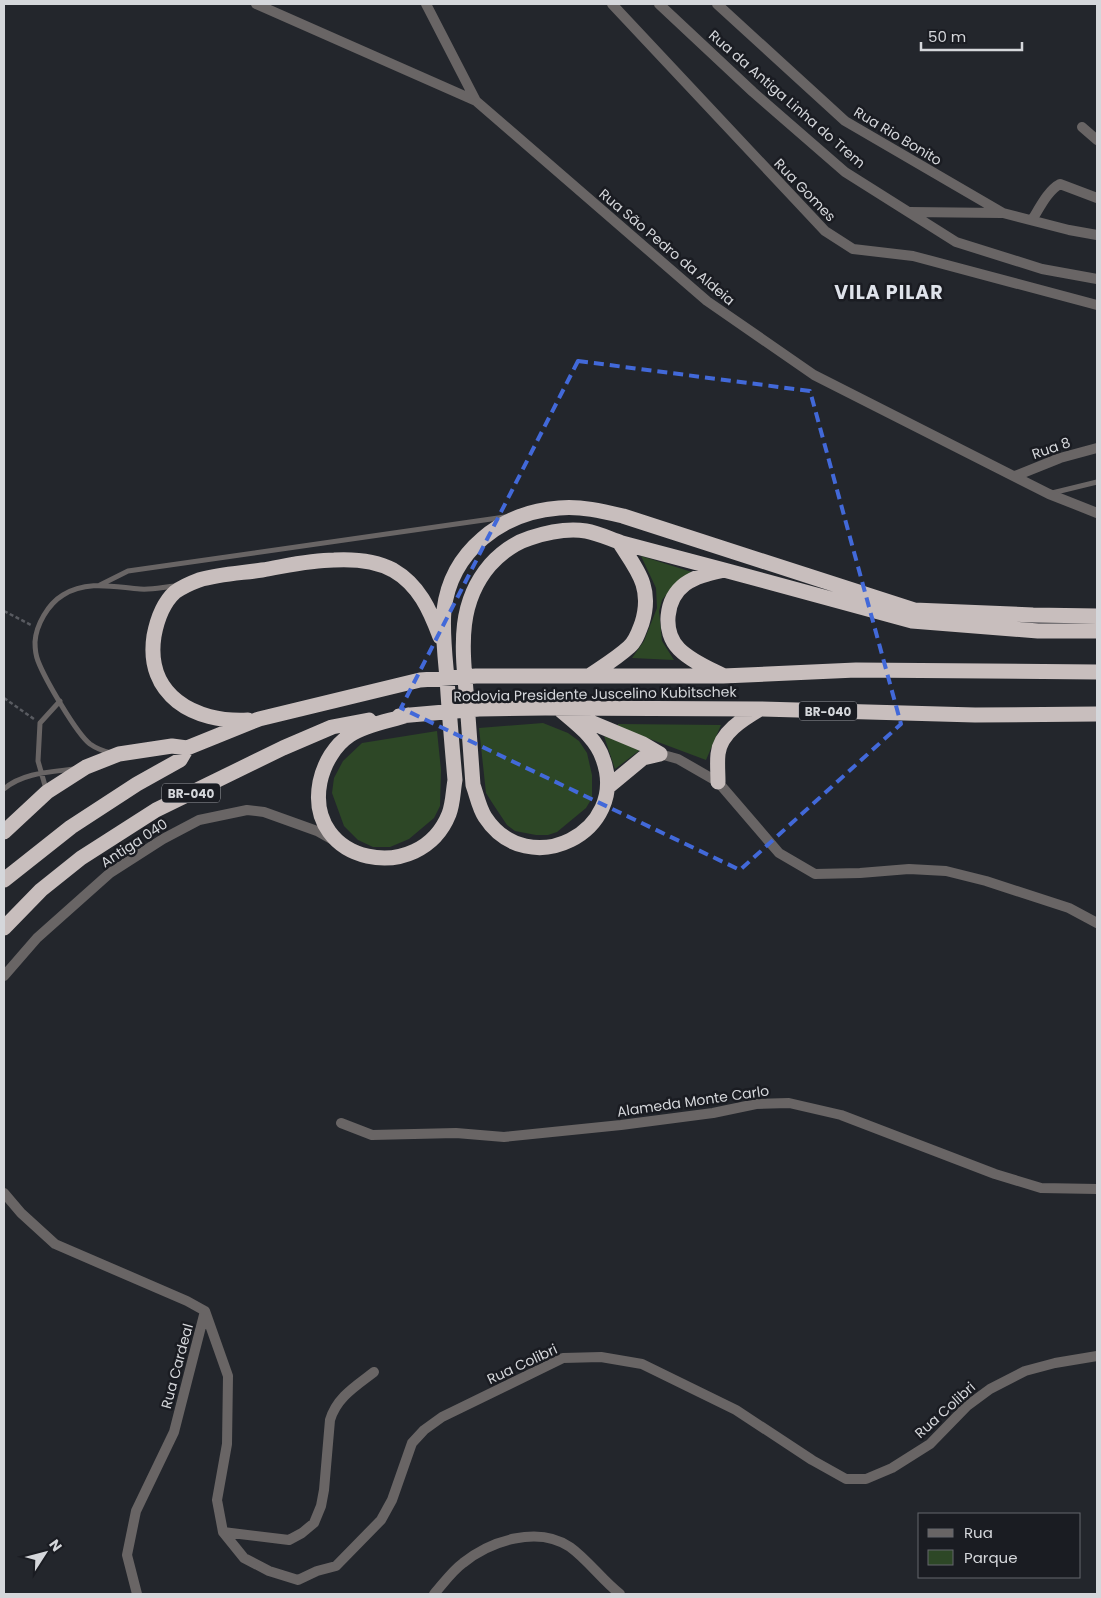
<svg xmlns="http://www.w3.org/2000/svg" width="1101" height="1598" font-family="Poppins,sans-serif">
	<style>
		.green { fill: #2d4726 }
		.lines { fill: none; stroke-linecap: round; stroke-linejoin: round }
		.path { stroke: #595b61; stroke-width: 2.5; stroke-dasharray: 4 2.5; stroke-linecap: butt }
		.lane { stroke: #696565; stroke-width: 5 }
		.street { stroke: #696565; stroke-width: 10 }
		.highway { stroke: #c8bebd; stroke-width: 15 }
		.marked { fill: none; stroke: #4269d9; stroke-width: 4; stroke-dasharray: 10 6; stroke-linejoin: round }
		.labels { text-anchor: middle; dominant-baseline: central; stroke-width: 5; stroke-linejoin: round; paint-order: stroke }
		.shield { fill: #1a1c22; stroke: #9d9fa4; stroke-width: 1 }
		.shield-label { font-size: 12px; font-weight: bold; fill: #d5d7db }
		.street-label { font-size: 14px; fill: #d5d7db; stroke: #1a1c22 }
		.district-label { font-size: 19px; font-weight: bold; letter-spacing: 1px; fill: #dfe3eb; stroke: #1a1c22 }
	</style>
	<rect width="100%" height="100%" fill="#23262c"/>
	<path class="green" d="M 641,556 L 695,573 L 674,585 L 662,600 L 659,611 L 662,641 L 674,660 L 632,658 L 644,641 L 657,608 L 656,588 Z
		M 543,723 L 568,733 L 579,741 L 587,753 L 592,775 L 592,798 L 586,808 L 557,832 L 548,835 L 536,835 L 515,831 L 507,825 L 493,804 L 486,793 L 479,728 Z
		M 618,724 L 721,725 L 706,760 L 618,727 Z
		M 437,731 L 441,770 L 440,806 L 434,818 L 409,839 L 390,847 L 373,847 L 358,840 L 344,826 L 332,793 L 334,778 L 343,761 L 362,743 Z
		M 604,736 L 640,750 L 615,769 Z"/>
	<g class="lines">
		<path class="path" d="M 4,611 L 31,625
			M 4,698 L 34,719"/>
		<path class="lane" d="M 1052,493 L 1097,482
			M 100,585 L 128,571 L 505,517
			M 111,753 C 103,751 97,749 90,744 C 76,733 45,679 38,661 C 36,656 35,648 35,642 C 36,625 48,604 63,595 C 87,580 114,587 140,589 C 152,590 163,587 175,586
			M 4,789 C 22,773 50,772 74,769
			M 46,789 L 38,761 L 40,723 L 60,701"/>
		<path class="street" d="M 256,4 L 476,101 L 707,301 L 814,375 L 1049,494 L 1097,513
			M 426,4 L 476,101
			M 612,4 L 825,231 L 853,249 L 913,256 L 1097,305
			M 659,4 L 753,92 L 845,172 L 956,242 L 1042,269 L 1097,279
			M 717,4 L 845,121 L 1003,213 L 1069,230 L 1097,235
			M 1082,127 L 1097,140
			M 910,212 L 1001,213
			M 1032,220 C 1039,209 1048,190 1060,184 L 1097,198
			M 1015,476 L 1060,458 L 1097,448
			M 660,754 L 678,759 L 718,782 L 779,853 L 815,874 L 860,873 L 909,869 L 946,871 L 986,881 L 1069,908 L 1097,923
			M 4,976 L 37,938 L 110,873 L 163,839 L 199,820 L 247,810 L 264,812 L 317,831 L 333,840
			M 341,1123 L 372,1135 L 456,1133 L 504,1137 L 621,1125 L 713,1113 L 756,1104 L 789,1103 L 841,1115 L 995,1174 L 1041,1188 L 1097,1189
			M 4,1193 L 21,1213 L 55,1244 L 187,1301 L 205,1311
			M 205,1311 L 228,1376 L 227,1444 L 217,1500 L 223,1532 L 244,1558 L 269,1571 L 298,1580 L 317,1571 L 336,1566 L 381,1520 L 392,1500 L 412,1443 L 424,1430 L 442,1417 L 563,1358 L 601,1357 L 642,1364 L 736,1410 L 812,1460 L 846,1479 L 866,1479 L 892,1468 L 930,1444 L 967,1406 L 990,1389 L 1025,1371 L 1055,1363 L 1097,1356
			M 223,1532 L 289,1540 L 302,1533 L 314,1523 L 321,1506 L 324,1490 L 330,1420 C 337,1397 356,1386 374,1372
			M 137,1594 L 127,1555 L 136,1511 L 174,1432 L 205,1311
			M 434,1594 C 443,1584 452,1571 463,1563 C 490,1541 538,1525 570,1547 C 588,1560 602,1580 620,1594"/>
		<path class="highway" d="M 722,675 C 708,668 691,661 679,649 C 662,632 665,599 685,584 C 696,576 711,573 724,570 L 912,621 L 1038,631 L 1097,631
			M 589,676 C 602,667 617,658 629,647 C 636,641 639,631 642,623 C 653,587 637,570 619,542
			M 558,708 C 575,723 596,737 603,759 C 630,832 528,883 485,817 C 479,808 477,796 473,785 C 471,757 469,730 467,702 C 463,653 455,606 490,565 C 501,553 514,543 530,538 C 548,532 567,528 586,531 C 598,533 610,539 622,543 C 656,552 690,561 724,570
			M 571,714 L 643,744 L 660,754
			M 408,715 C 390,721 367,724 350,735 C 335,745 324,763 320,782 C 304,864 420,887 449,814 C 453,804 453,791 455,780 C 452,746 449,712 447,678 C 445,656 442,632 444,610 C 451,551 502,512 559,508 C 581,506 602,511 623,516 L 914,610 L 1033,615 L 1097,616
			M 399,716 L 479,709 L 545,708 L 760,709 L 975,715 L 1097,714
			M 248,720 C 194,723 145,695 154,636 C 157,620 163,603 175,592 C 182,587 191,583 199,580 C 219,574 242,573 262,570 C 286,566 310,560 334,560 C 353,559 376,561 393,570 C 419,585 430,610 440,637
			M 718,782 C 718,773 717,763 718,754 C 720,733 743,719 760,709
			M 608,787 L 643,758 L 660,754
			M 4,832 L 47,792 L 86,767 L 119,754 L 172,746 L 187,748
			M 4,880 L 71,827 L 137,784 L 180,760 L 187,748 L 259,719 L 420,680 L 476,676 L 723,676 L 856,670 L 1097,672
			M 4,928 L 41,890 L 81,858 L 156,810 L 283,748 L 332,727 L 369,720"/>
	</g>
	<path class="marked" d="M 578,361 L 810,391 L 901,724 L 740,870 L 401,708 Z"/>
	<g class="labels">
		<g class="shield">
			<rect x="799" y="701.5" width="58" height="19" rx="4"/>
			<rect x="162" y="783.5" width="58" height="19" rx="4"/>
		</g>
		<g class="shield-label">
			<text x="828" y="711">BR-040</text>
			<text x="191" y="793">BR-040</text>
		</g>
		<g class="street-label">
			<text transform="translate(787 99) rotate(41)">Rua da Antiga Linha do Trem</text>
			<text transform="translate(898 136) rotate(31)">Rua Rio Bonito</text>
			<text transform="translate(805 190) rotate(46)">Rua Gomes</text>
			<text transform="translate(667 247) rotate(40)">Rua São Pedro da Aldeia</text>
			<text transform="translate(1051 448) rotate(-19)">Rua 8</text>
			<text transform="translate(595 694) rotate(-1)">Rodovia Presidente Juscelino Kubitschek</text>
			<text transform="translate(134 843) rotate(-33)">Antiga 040</text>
			<text transform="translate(693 1101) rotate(-8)">Alameda Monte Carlo</text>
			<text transform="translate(522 1364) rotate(-25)">Rua Colibri</text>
			<text transform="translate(177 1366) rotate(-75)">Rua Cardeal</text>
			<text transform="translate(945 1410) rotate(-42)">Rua Colibri</text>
		</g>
		<g class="district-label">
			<text x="889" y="292">VILA PILAR</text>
		</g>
	</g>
	<rect width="1101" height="1598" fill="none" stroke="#d5d7db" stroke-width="10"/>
	<rect x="918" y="1513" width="162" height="65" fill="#1a1c22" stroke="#65676c"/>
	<rect x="928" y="1529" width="25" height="8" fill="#696565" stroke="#65676c"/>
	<text x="964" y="1538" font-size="15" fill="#d5d7db">Rua</text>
	<rect x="928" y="1550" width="25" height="15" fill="#2d4726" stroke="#65676c"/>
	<text x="964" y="1563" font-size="15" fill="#d5d7db">Parque</text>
	<g transform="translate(45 1553) rotate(54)" stroke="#1a1c22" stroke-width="4" paint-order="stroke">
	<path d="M0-4L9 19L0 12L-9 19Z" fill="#d5d7db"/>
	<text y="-8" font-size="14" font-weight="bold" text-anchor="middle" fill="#d5d7db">N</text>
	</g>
	<path d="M921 42v8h101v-8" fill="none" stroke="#d5d7db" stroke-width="2.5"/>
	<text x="928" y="42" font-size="15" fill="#d5d7db" stroke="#1a1c22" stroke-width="4" paint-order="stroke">50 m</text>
</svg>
